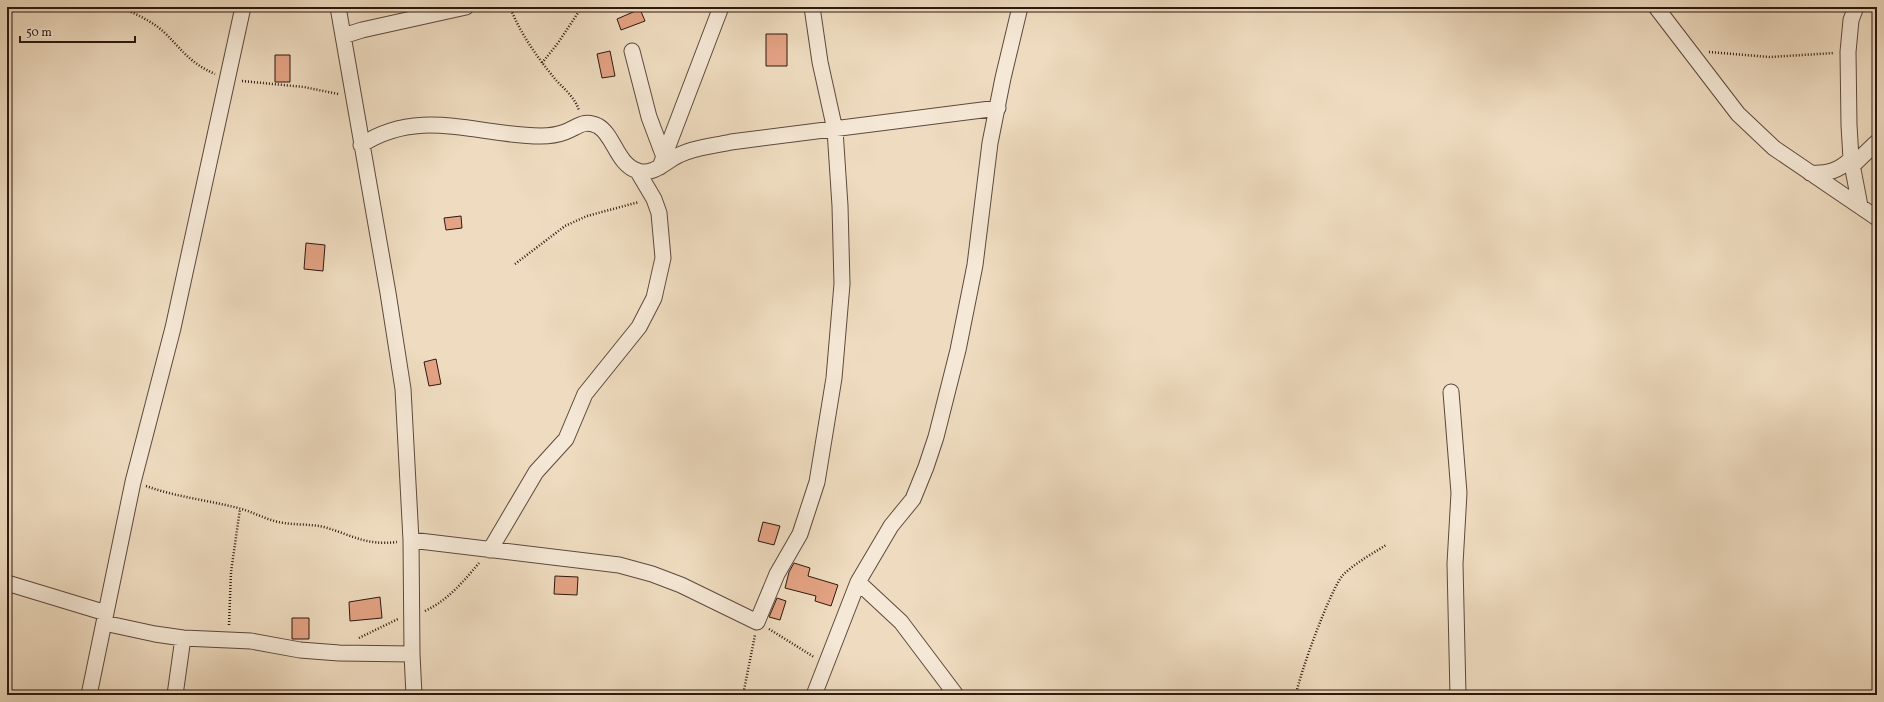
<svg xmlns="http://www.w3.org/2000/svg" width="1884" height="702" font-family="Vollkorn,serif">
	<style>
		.building { fill: #e4a384; stroke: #2c1811 }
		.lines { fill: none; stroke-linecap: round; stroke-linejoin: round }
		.street-casing { stroke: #5d493d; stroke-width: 17 }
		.path { stroke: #2c1811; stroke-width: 2.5; stroke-dasharray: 1 2; stroke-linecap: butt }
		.street { stroke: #f5e8d6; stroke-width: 15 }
	</style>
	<rect width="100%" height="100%" fill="#efdcc0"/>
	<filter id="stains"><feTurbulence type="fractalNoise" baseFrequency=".005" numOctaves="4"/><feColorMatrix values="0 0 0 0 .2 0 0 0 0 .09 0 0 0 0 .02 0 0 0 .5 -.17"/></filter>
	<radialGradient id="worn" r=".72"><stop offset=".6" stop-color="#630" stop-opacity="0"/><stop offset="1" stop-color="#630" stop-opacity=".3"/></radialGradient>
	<path class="building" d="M 640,9 L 645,21 L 621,30 L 617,19 Z
		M 766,34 L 787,34 L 787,66 L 766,66 Z
		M 610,51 L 615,76 L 602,78 L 597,54 Z
		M 275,55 L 290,55 L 290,82 L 275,82 Z
		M 461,216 L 462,228 L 446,230 L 444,218 Z
		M 306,243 L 325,245 L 323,271 L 304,269 Z
		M 436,359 L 441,384 L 429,386 L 424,362 Z
		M 763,522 L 780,526 L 774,545 L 758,541 Z
		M 794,563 L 810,568 L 808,576 L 838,585 L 831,606 L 815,601 L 816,596 L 785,588 L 789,572 Z
		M 555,576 L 578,577 L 577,595 L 554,594 Z
		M 380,597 L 382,618 L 350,621 L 349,602 Z
		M 777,598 L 786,601 L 780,620 L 769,617 Z
		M 292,618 L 309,618 L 309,639 L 292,639 Z"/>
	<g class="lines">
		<g class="street-casing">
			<path id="street" d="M 338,7 L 388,293 L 403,389 L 411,540 L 412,654 L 414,695
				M 1656,7 L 1738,114 L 1774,148 L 1877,218
				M 1856,7 L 1851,20 L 1848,52 L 1849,125 L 1851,159 L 1860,206
				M 343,36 L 362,30 L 466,7
				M 632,51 L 649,117 L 664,157
				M 361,145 C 421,106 478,136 541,136 C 550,136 557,135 565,132 C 578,127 584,119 598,126 C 614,135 617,165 638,171 C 653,176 666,161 679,155 C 695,147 714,146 731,142 L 998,108
				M 1852,166 L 1877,142
				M 660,167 L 721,7
				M 1810,173 C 1828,174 1838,171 1851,159
				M 1451,392 L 1459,493 L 1455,564 L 1458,695
				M 411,540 L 619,565 L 652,574 L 681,585 L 757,622 L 777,574 L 800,534 L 817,482 L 834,378 L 842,284 L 840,206 L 835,130 L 820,62 L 812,7
				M 490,550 L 536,472 L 566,439 L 585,394 L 639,327 L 654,298 L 663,258 L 659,213 L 654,199 L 638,172
				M 858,582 L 901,622 L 956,695
				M 7,583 L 106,613
				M 104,623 L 155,634 L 183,638 L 251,641 L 300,650 L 339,653 L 412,654
				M 89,695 L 133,482 L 173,328 L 243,7
				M 175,695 L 183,638
				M 814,695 L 858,582 L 891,526 L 913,499 L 926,467 L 936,437 L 958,350 L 975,265 L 990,143 L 1003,78 L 1020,7"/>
		</g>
		<path class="path" d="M 120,7 C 136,14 152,21 165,33 C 183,51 190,63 215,74
			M 510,7 C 520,33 537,57 555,79 C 563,88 576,98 579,111
			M 1709,52 L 1770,57 L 1834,53
			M 542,63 L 558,43 L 582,7
			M 242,81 L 304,87 L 338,94
			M 515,264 L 565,226 L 587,216 L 639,202
			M 146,486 C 176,497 207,500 238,508 C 254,512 268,521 284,523 C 297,525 311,524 324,527 C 352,535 366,546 397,542
			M 425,611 C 448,600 463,582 479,563
			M 229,625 L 231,572 L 240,509
			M 769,629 L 814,657
			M 359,638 L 398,619
			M 742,695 L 744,690 L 755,635
			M 1296,695 C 1299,675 1331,588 1343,575 C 1355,563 1372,554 1386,545"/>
		<use href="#street" class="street"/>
	</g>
	<rect width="1884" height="702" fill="none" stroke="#efdcc0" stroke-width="24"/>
	<rect x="8" y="8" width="1868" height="686" fill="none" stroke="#2c1811" stroke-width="2"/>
	<rect x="12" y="12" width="1860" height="678" fill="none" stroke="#2c1811"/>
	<path d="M20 36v6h115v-6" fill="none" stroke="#2c1811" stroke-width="2"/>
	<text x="26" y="36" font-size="12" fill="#2c1811" stroke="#f5e8d6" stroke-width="3" paint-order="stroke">50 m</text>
	<rect width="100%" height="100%" filter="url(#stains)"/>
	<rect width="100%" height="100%" fill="url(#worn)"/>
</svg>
